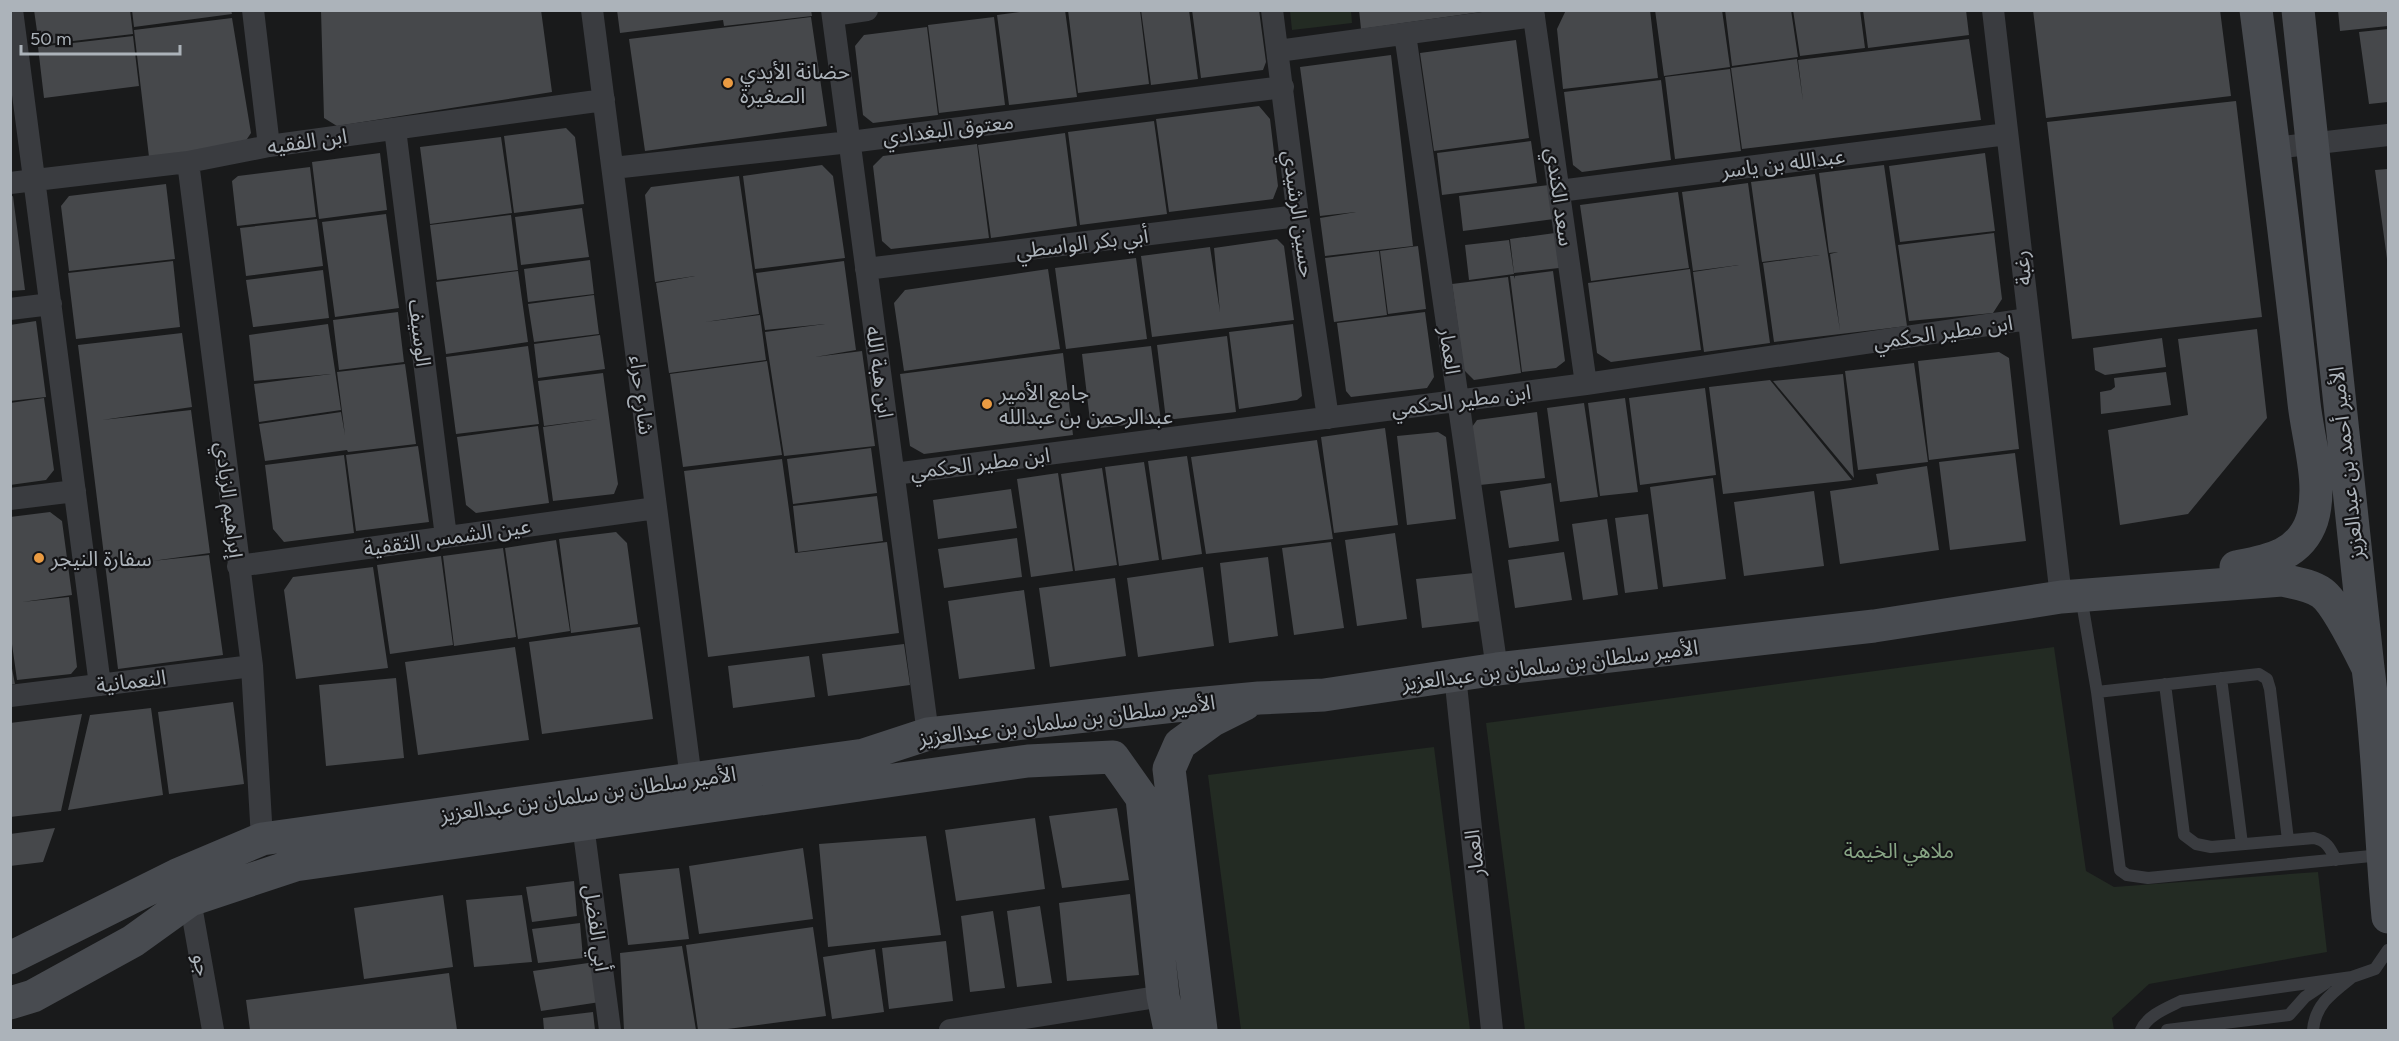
<svg xmlns="http://www.w3.org/2000/svg" width="2399" height="1041" font-family="Figtree,'Noto Sans Arabic',sans-serif">
	<style>
		.green { fill: #232b23 }
		.building { fill: #46484b }
		.lines { fill: none; stroke-linecap: round; stroke-linejoin: round }
		.lane { stroke: #3a3c40; stroke-width: 12 }
		.street { stroke: #3a3c40; stroke-width: 22 }
		.secondary { stroke: #484b50; stroke-width: 33 }
		.poi-dot { fill: #ea9b42; stroke: #141416; stroke-width: 2 }
		.labels { text-anchor: middle; dominant-baseline: central; stroke-width: 4.5; stroke-linejoin: round; paint-order: stroke }
		.poi-label { font-size: 21px; fill: #acb3ba; stroke: #141416; text-anchor: start }
		.street-label { font-size: 21px; fill: #acb3ba; stroke: #141416 }
		.park-label { font-size: 21px; fill: #87a484; stroke: #141416 }
	</style>
	<rect width="100%" height="100%" fill="#191a1b"/>
	<path class="green" d="M 1290,11 L 1351,11 L 1352,23 L 1292,30 Z
		M 2054,647 L 2086,871 L 2114,887 L 2318,872 L 2327,952 L 2149,984 L 2112,1018 L 2114,1030 L 1525,1030 L 1486,723 Z
		M 1434,747 L 1470,1030 L 1241,1030 L 1208,775 Z"/>
	<path class="building" d="M 34,10 L 130,10 L 133,34 L 39,45 Z
		M 132,10 L 231,10 L 232,14 L 134,27 Z
		M 321,10 L 541,10 L 552,92 L 337,126 L 324,118 Z
		M 617,10 L 811,10 L 812,16 L 724,26 L 723,20 L 620,33 Z
		M 1035,10 L 1065,10 L 1077,97 L 1009,105 L 997,15 Z
		M 1068,10 L 1140,10 L 1149,84 L 1078,93 Z
		M 1141,10 L 1189,10 L 1198,79 L 1151,85 Z
		M 1192,10 L 1259,10 L 1266,62 L 1263,70 L 1201,78 Z
		M 1359,10 L 1495,10 L 1361,29 Z
		M 1566,10 L 1650,10 L 1658,78 L 1563,89 L 1557,29 Z
		M 1655,10 L 1722,10 L 1730,67 L 1664,76 Z
		M 1725,10 L 1791,10 L 1798,57 L 1732,66 Z
		M 1793,10 L 1860,10 L 1865,48 L 1800,56 Z
		M 1863,10 L 1966,10 L 1969,35 L 1868,48 Z
		M 2033,10 L 2220,10 L 2231,96 L 2046,118 Z
		M 2338,10 L 2388,10 L 2388,26 L 2340,31 Z
		M 811,17 L 827,126 L 645,151 L 629,39 Z
		M 994,17 L 1005,105 L 939,113 L 928,25 Z
		M 232,18 L 251,133 L 243,145 L 149,157 L 134,30 Z
		M 927,27 L 938,115 L 873,123 L 863,115 L 855,46 L 864,35 Z
		M 2388,29 L 2388,102 L 2369,104 L 2359,32 Z
		M 133,36 L 139,86 L 44,98 L 38,47 Z
		M 1969,39 L 1981,120 L 1742,149 L 1731,68 L 1797,59 L 1803,101 L 1798,60 Z
		M 1516,40 L 1529,138 L 1434,151 L 1420,53 Z
		M 1391,55 L 1413,246 L 1325,256 L 1320,218 L 1356,212 L 1320,216 L 1300,67 Z
		M 1730,69 L 1741,151 L 1675,159 L 1665,77 Z
		M 1661,80 L 1671,160 L 1582,172 L 1573,165 L 1564,92 Z
		M 2236,101 L 2262,317 L 2072,339 L 2047,122 Z
		M 1259,106 L 1270,119 L 1278,186 L 1273,199 L 1169,212 L 1156,119 Z
		M 1154,121 L 1167,214 L 1080,225 L 1068,132 Z
		M 566,128 L 575,137 L 584,204 L 514,213 L 504,136 Z
		M 1065,133 L 1077,226 L 991,238 L 978,145 Z
		M 501,137 L 512,213 L 430,224 L 420,147 Z
		M 1531,141 L 1537,183 L 1442,195 L 1437,153 Z
		M 977,144 L 989,238 L 891,249 L 882,241 L 873,166 L 883,156 Z
		M 380,153 L 387,210 L 319,219 L 312,162 Z
		M 1985,153 L 1995,231 L 1900,242 L 1889,166 Z
		M 822,165 L 833,176 L 845,258 L 755,269 L 743,176 Z
		M 1884,165 L 1907,326 L 1774,342 L 1763,263 L 1820,255 L 1762,262 L 1751,182 L 1815,174 L 1840,330 L 1830,254 L 1838,252 L 1829,253 L 1819,173 Z
		M 310,167 L 316,217 L 237,226 L 232,181 L 238,176 Z
		M 2388,169 L 2388,259 L 2387,259 L 2375,170 Z
		M 739,176 L 759,314 L 705,322 L 760,315 L 766,360 L 669,373 L 656,283 L 695,276 L 655,282 L 645,195 L 651,187 Z
		M 1748,183 L 1770,343 L 1704,352 L 1693,272 L 1739,265 L 1693,271 L 1682,192 Z
		M 166,184 L 175,259 L 69,271 L 61,206 L 69,196 Z
		M 1549,185 L 1554,219 L 1463,231 L 1459,196 Z
		M 1678,192 L 1689,268 L 1591,281 L 1580,205 Z
		M 13,196 L 25,290 L 10,291 L 10,197 Z
		M 582,208 L 589,257 L 521,265 L 515,217 Z
		M 386,214 L 399,308 L 335,317 L 322,222 Z
		M 511,215 L 518,270 L 437,280 L 430,225 Z
		M 317,219 L 323,266 L 246,276 L 240,228 Z
		M 1555,233 L 1559,268 L 1514,273 L 1510,239 Z
		M 1994,233 L 2002,299 L 1993,313 L 1909,321 L 1898,245 Z
		M 1277,239 L 1284,246 L 1294,320 L 1152,337 L 1141,256 L 1210,247 L 1220,312 L 1214,248 Z
		M 1509,240 L 1514,274 L 1469,280 L 1465,245 Z
		M 1418,246 L 1426,309 L 1388,314 L 1380,251 Z
		M 1379,251 L 1387,315 L 1334,322 L 1325,258 Z
		M 1136,258 L 1147,339 L 1066,349 L 1055,268 Z
		M 590,260 L 594,294 L 528,302 L 524,269 Z
		M 173,261 L 180,327 L 76,339 L 68,273 Z
		M 844,261 L 856,350 L 815,357 L 862,351 L 875,446 L 784,456 L 765,332 L 825,324 L 765,330 L 756,273 Z
		M 1048,269 L 1060,349 L 904,371 L 894,303 L 905,290 Z
		M 1690,269 L 1701,350 L 1611,362 L 1597,353 L 1588,283 Z
		M 323,270 L 329,318 L 253,327 L 246,280 Z
		M 518,271 L 528,342 L 446,354 L 436,282 Z
		M 1553,271 L 1565,361 L 1556,368 L 1522,372 L 1510,276 L 1514,276 L 1514,279 L 1515,276 Z
		M 1508,277 L 1521,373 L 1474,380 L 1464,370 L 1452,284 Z
		M 594,295 L 599,334 L 534,342 L 528,304 Z
		M 398,312 L 404,362 L 339,370 L 333,320 Z
		M 1425,312 L 1434,377 L 1427,388 L 1351,397 L 1346,391 L 1337,323 Z
		M 36,321 L 46,397 L 10,401 L 10,325 Z
		M 328,324 L 341,410 L 259,422 L 254,384 L 331,374 L 254,381 L 249,335 Z
		M 1293,324 L 1302,396 L 1297,400 L 1239,409 L 1229,332 Z
		M 2257,329 L 2267,418 L 2188,514 L 2120,525 L 2108,430 L 2188,415 L 2178,339 Z
		M 182,333 L 192,407 L 102,420 L 191,410 L 210,553 L 152,561 L 209,555 L 223,655 L 118,669 L 78,345 Z
		M 600,335 L 605,369 L 538,378 L 534,344 Z
		M 1227,336 L 1236,412 L 1166,420 L 1157,345 Z
		M 2162,338 L 2166,367 L 2105,375 L 2095,370 L 2093,348 Z
		M 528,346 L 539,424 L 456,434 L 446,357 Z
		M 1151,346 L 1161,421 L 1091,429 L 1082,354 Z
		M 1999,352 L 2009,358 L 2019,449 L 1929,460 L 1918,361 Z
		M 1063,353 L 1073,435 L 924,454 L 910,446 L 900,374 Z
		M 767,361 L 782,455 L 683,467 L 670,374 Z
		M 1914,363 L 1928,462 L 1858,470 L 1845,371 Z
		M 405,364 L 416,444 L 348,452 L 347,450 L 265,461 L 259,424 L 341,412 L 345,435 L 337,372 Z
		M 2166,372 L 2171,405 L 2101,414 L 2100,392 L 2111,390 L 2115,387 L 2114,378 Z
		M 603,373 L 618,484 L 614,494 L 553,501 L 543,427 L 599,419 L 544,426 L 538,381 Z
		M 1843,374 L 1854,478 L 1773,381 Z
		M 1770,380 L 1852,480 L 1723,494 L 1709,387 Z
		M 1705,388 L 1716,475 L 1640,485 L 1629,398 Z
		M 44,398 L 54,470 L 46,480 L 10,485 L 10,403 Z
		M 1625,398 L 1638,492 L 1600,496 L 1588,403 Z
		M 1584,403 L 1598,497 L 1560,502 L 1547,408 Z
		M 1537,412 L 1545,478 L 1480,485 L 1472,427 L 1477,420 Z
		M 538,426 L 549,503 L 476,513 L 466,505 L 457,437 Z
		M 1385,428 L 1398,525 L 1334,533 L 1321,437 Z
		M 1438,432 L 1446,437 L 1456,519 L 1407,525 L 1397,436 Z
		M 1317,440 L 1333,539 L 1206,554 L 1191,457 Z
		M 418,446 L 429,522 L 356,531 L 346,455 Z
		M 871,448 L 877,493 L 793,504 L 787,459 Z
		M 2015,453 L 2026,541 L 1950,550 L 1939,462 Z
		M 344,455 L 354,533 L 284,542 L 273,529 L 265,465 Z
		M 1187,456 L 1202,554 L 1162,560 L 1148,461 Z
		M 782,459 L 795,553 L 887,542 L 899,633 L 708,657 L 684,471 Z
		M 1144,462 L 1159,560 L 1119,566 L 1105,467 Z
		M 1927,466 L 1939,550 L 1840,564 L 1830,491 L 1878,484 L 1876,474 Z
		M 1102,468 L 1117,565 L 1075,571 L 1061,474 Z
		M 1058,473 L 1073,571 L 1031,577 L 1017,479 Z
		M 1713,478 L 1726,579 L 1663,587 L 1650,487 Z
		M 1551,483 L 1559,541 L 1509,548 L 1500,491 Z
		M 1011,489 L 1017,528 L 938,539 L 933,500 Z
		M 1814,491 L 1824,566 L 1744,576 L 1734,502 Z
		M 877,496 L 883,541 L 798,552 L 793,506 Z
		M 50,512 L 62,521 L 72,595 L 22,602 L 69,597 L 77,667 L 71,674 L 17,680 L 10,630 L 10,517 Z
		M 1648,514 L 1658,589 L 1625,593 L 1615,518 Z
		M 1607,519 L 1618,595 L 1583,600 L 1572,524 Z
		M 616,532 L 627,543 L 638,624 L 571,633 L 559,539 Z
		M 1395,533 L 1407,619 L 1357,626 L 1345,540 Z
		M 1017,538 L 1022,577 L 944,588 L 938,549 Z
		M 556,540 L 570,631 L 518,639 L 505,548 Z
		M 1331,542 L 1344,628 L 1294,635 L 1282,548 Z
		M 503,548 L 516,637 L 454,646 L 443,556 Z
		M 1564,552 L 1572,600 L 1515,608 L 1508,560 Z
		M 441,556 L 453,645 L 390,654 L 377,565 Z
		M 1268,557 L 1278,636 L 1229,643 L 1220,563 Z
		M 373,567 L 388,668 L 296,679 L 284,590 L 293,577 Z
		M 1203,567 L 1214,646 L 1138,657 L 1127,578 Z
		M 1474,573 L 1482,621 L 1422,628 L 1416,579 Z
		M 1115,578 L 1126,656 L 1050,667 L 1039,588 Z
		M 1024,590 L 1035,669 L 959,679 L 948,601 Z
		M 640,627 L 653,719 L 542,734 L 529,642 Z
		M 904,644 L 910,685 L 828,696 L 822,654 Z
		M 515,647 L 529,740 L 418,755 L 405,662 Z
		M 809,656 L 815,697 L 733,708 L 728,666 Z
		M 10,658 L 15,684 L 10,685 Z
		M 396,678 L 404,758 L 326,766 L 319,685 Z
		M 233,702 L 244,784 L 169,794 L 158,712 Z
		M 151,708 L 163,795 L 68,810 L 90,715 Z
		M 82,714 L 61,811 L 10,817 L 10,723 Z
		M 1117,808 L 1129,880 L 1062,888 L 1049,816 Z
		M 1035,818 L 1045,889 L 956,901 L 945,830 Z
		M 55,828 L 43,862 L 10,866 L 10,834 Z
		M 926,836 L 941,935 L 828,947 L 819,844 Z
		M 803,848 L 813,919 L 699,934 L 689,866 Z
		M 679,868 L 689,939 L 628,945 L 619,874 Z
		M 574,881 L 577,916 L 532,922 L 526,887 Z
		M 1130,894 L 1139,975 L 1067,981 L 1059,903 Z
		M 443,895 L 453,967 L 364,979 L 354,908 Z
		M 522,895 L 532,962 L 474,967 L 466,900 Z
		M 1040,906 L 1052,983 L 1017,987 L 1007,911 Z
		M 993,911 L 1005,988 L 970,992 L 961,916 Z
		M 580,923 L 583,958 L 538,963 L 532,929 Z
		M 813,927 L 826,1016 L 720,1030 L 698,1030 L 686,945 Z
		M 946,941 L 953,1001 L 889,1009 L 882,948 Z
		M 682,946 L 696,1030 L 624,1030 L 620,953 Z
		M 875,949 L 884,1012 L 832,1019 L 823,957 Z
		M 595,962 L 600,1002 L 541,1011 L 533,971 Z
		M 449,973 L 457,1030 L 250,1030 L 246,1000 Z
		M 593,1012 L 595,1030 L 544,1030 L 543,1018 Z"/>
	<g class="lines">
		<path class="lane" d="M 2081,596 L 2097,692 L 2120,870 L 2127,875 L 2148,878 L 2381,855
			M 2221,678 L 2242,844
			M 2165,684 L 2184,835 L 2196,844 L 2211,847 L 2314,838 C 2327,841 2330,848 2336,860
			M 2097,692 L 2259,674 L 2267,679 L 2270,689 L 2288,840
			M 2141,1030 C 2148,1015 2167,1008 2181,1001 L 2352,977 L 2375,969 L 2388,950
			M 2167,1030 L 2289,1015 L 2305,997 L 2326,983
			M 2313,1030 C 2315,1005 2332,993 2351,978"/>
		<path class="street" d="M 12,10 L 100,685
			M 253,10 L 269,146
			M 592,10 L 691,779
			M 832,10 L 928,734
			M 1272,10 L 1298,216 L 1328,418
			M 1533,10 L 1586,384
			M 1993,10 L 2061,597
			M 833,15 L 867,10
			M 1405,34 L 1497,669
			M 1278,51 L 1534,16
			M 395,129 L 446,537
			M 2274,148 L 2388,135
			M 188,162 L 252,666 L 262,839
			M 613,168 L 850,142 L 1283,87
			M 10,183 L 188,162 L 269,146 L 604,100
			M 1559,191 L 2007,134
			M 866,269 L 1298,216
			M 10,309 L 51,304
			M 894,474 L 1586,384 L 2028,319
			M 10,499 L 75,491
			M 238,566 L 656,508
			M 1455,675 L 1492,1030
			M 10,696 L 252,666
			M 583,825 L 610,1030
			M 190,900 L 213,1030
			M 950,1030 L 1163,996"/>
		<path class="secondary" d="M 2298,10 L 2368,668 C 2379,751 2380,834 2388,917
			M 2236,567 C 2267,561 2300,556 2312,520 C 2323,484 2308,440 2304,403 C 2290,272 2273,141 2256,10
			M 10,958 L 177,875 L 262,839 L 864,755 L 928,734 L 1174,706 L 1259,698 L 1324,695 L 1497,669 L 1874,626 L 2061,597 L 2282,580 C 2295,583 2311,585 2322,593 C 2336,603 2360,652 2368,668
			M 10,1003 L 33,996 L 133,941 L 190,900 L 295,865 L 1028,761 L 1113,757 L 1142,798 L 1163,996 L 1170,1030
			M 1201,1030 L 1169,769 L 1180,744 L 1213,720 L 1245,704"/>
	</g>
	<g class="poi-dot">
		<circle cx="728" cy="83" r="6"/>
		<circle cx="987" cy="404" r="6"/>
		<circle cx="39" cy="558" r="6"/>
	</g>
	<g class="labels">
		<g class="poi-label">
			<text x="740" y="71">حضانة الأيدي<tspan x="740" dy="24">الصغيرة</tspan></text>
			<text x="999" y="392">جامع الأمير<tspan x="999" dy="24">عبدالرحمن بن عبدالله</tspan></text>
			<text x="51" y="558">سفارة النيجر</text>
		</g>
		<g class="street-label">
			<text transform="translate(948 129) rotate(-7)">معتوق البغدادي</text>
			<text transform="translate(307 141) rotate(-8)">ابن الفقيه</text>
			<text transform="translate(1783 163) rotate(-7)">عبدالله بن ياسر</text>
			<text transform="translate(1560 197) rotate(82)">سعد الكندي</text>
			<text transform="translate(1299 214) rotate(82)">حسين الرشيدي</text>
			<text transform="translate(1082 243) rotate(-7)">أبي بكر الواسطي</text>
			<text transform="translate(2022 268) rotate(-96)">رغبة</text>
			<text transform="translate(1943 332) rotate(-8)">ابن مطير الحكمي</text>
			<text transform="translate(420 333) rotate(83)">الوسيف</text>
			<text transform="translate(1450 351) rotate(82)">العمار</text>
			<text transform="translate(880 372) rotate(82)">ابن هبة الله</text>
			<text transform="translate(642 395) rotate(83)">شارع حراء</text>
			<text transform="translate(1461 400) rotate(-7)">ابن مطير الحكمي</text>
			<text transform="translate(980 463) rotate(-7)">ابن مطير الحكمي</text>
			<text transform="translate(2346 463) rotate(-96)">الأمير أحمد بن عبدالعزيز</text>
			<text transform="translate(230 500) rotate(83)">إبراهيم الزيادي</text>
			<text transform="translate(447 537) rotate(-8)">عين الشمس الثقفية</text>
			<text transform="translate(1550 665) rotate(-7)">الأمير سلطان بن سلمان بن عبدالعزيز</text>
			<text transform="translate(131 681) rotate(-7)">النعمانية</text>
			<text transform="translate(1067 720) rotate(-7)">الأمير سلطان بن سلمان بن عبدالعزيز</text>
			<text transform="translate(588 794) rotate(-8)">الأمير سلطان بن سلمان بن عبدالعزيز</text>
			<text transform="translate(1474 853) rotate(-96)">العمار</text>
			<text transform="translate(597 928) rotate(82)">أبي الفضل</text>
			<text transform="translate(202 965) rotate(80)">جو</text>
		</g>
		<g class="park-label">
			<text x="1899" y="850">ملاهي الخيمة</text>
		</g>
	</g>
	<rect width="2399" height="1041" fill="none" stroke="#acb3ba" stroke-width="24"/>
	<path d="M21 45v9h159v-9" fill="none" stroke="#acb3ba" stroke-width="3"/>
	<text x="30" y="45" font-size="18" fill="#acb3ba" stroke="#141416" stroke-width="4.5" paint-order="stroke">50 m</text>
</svg>
